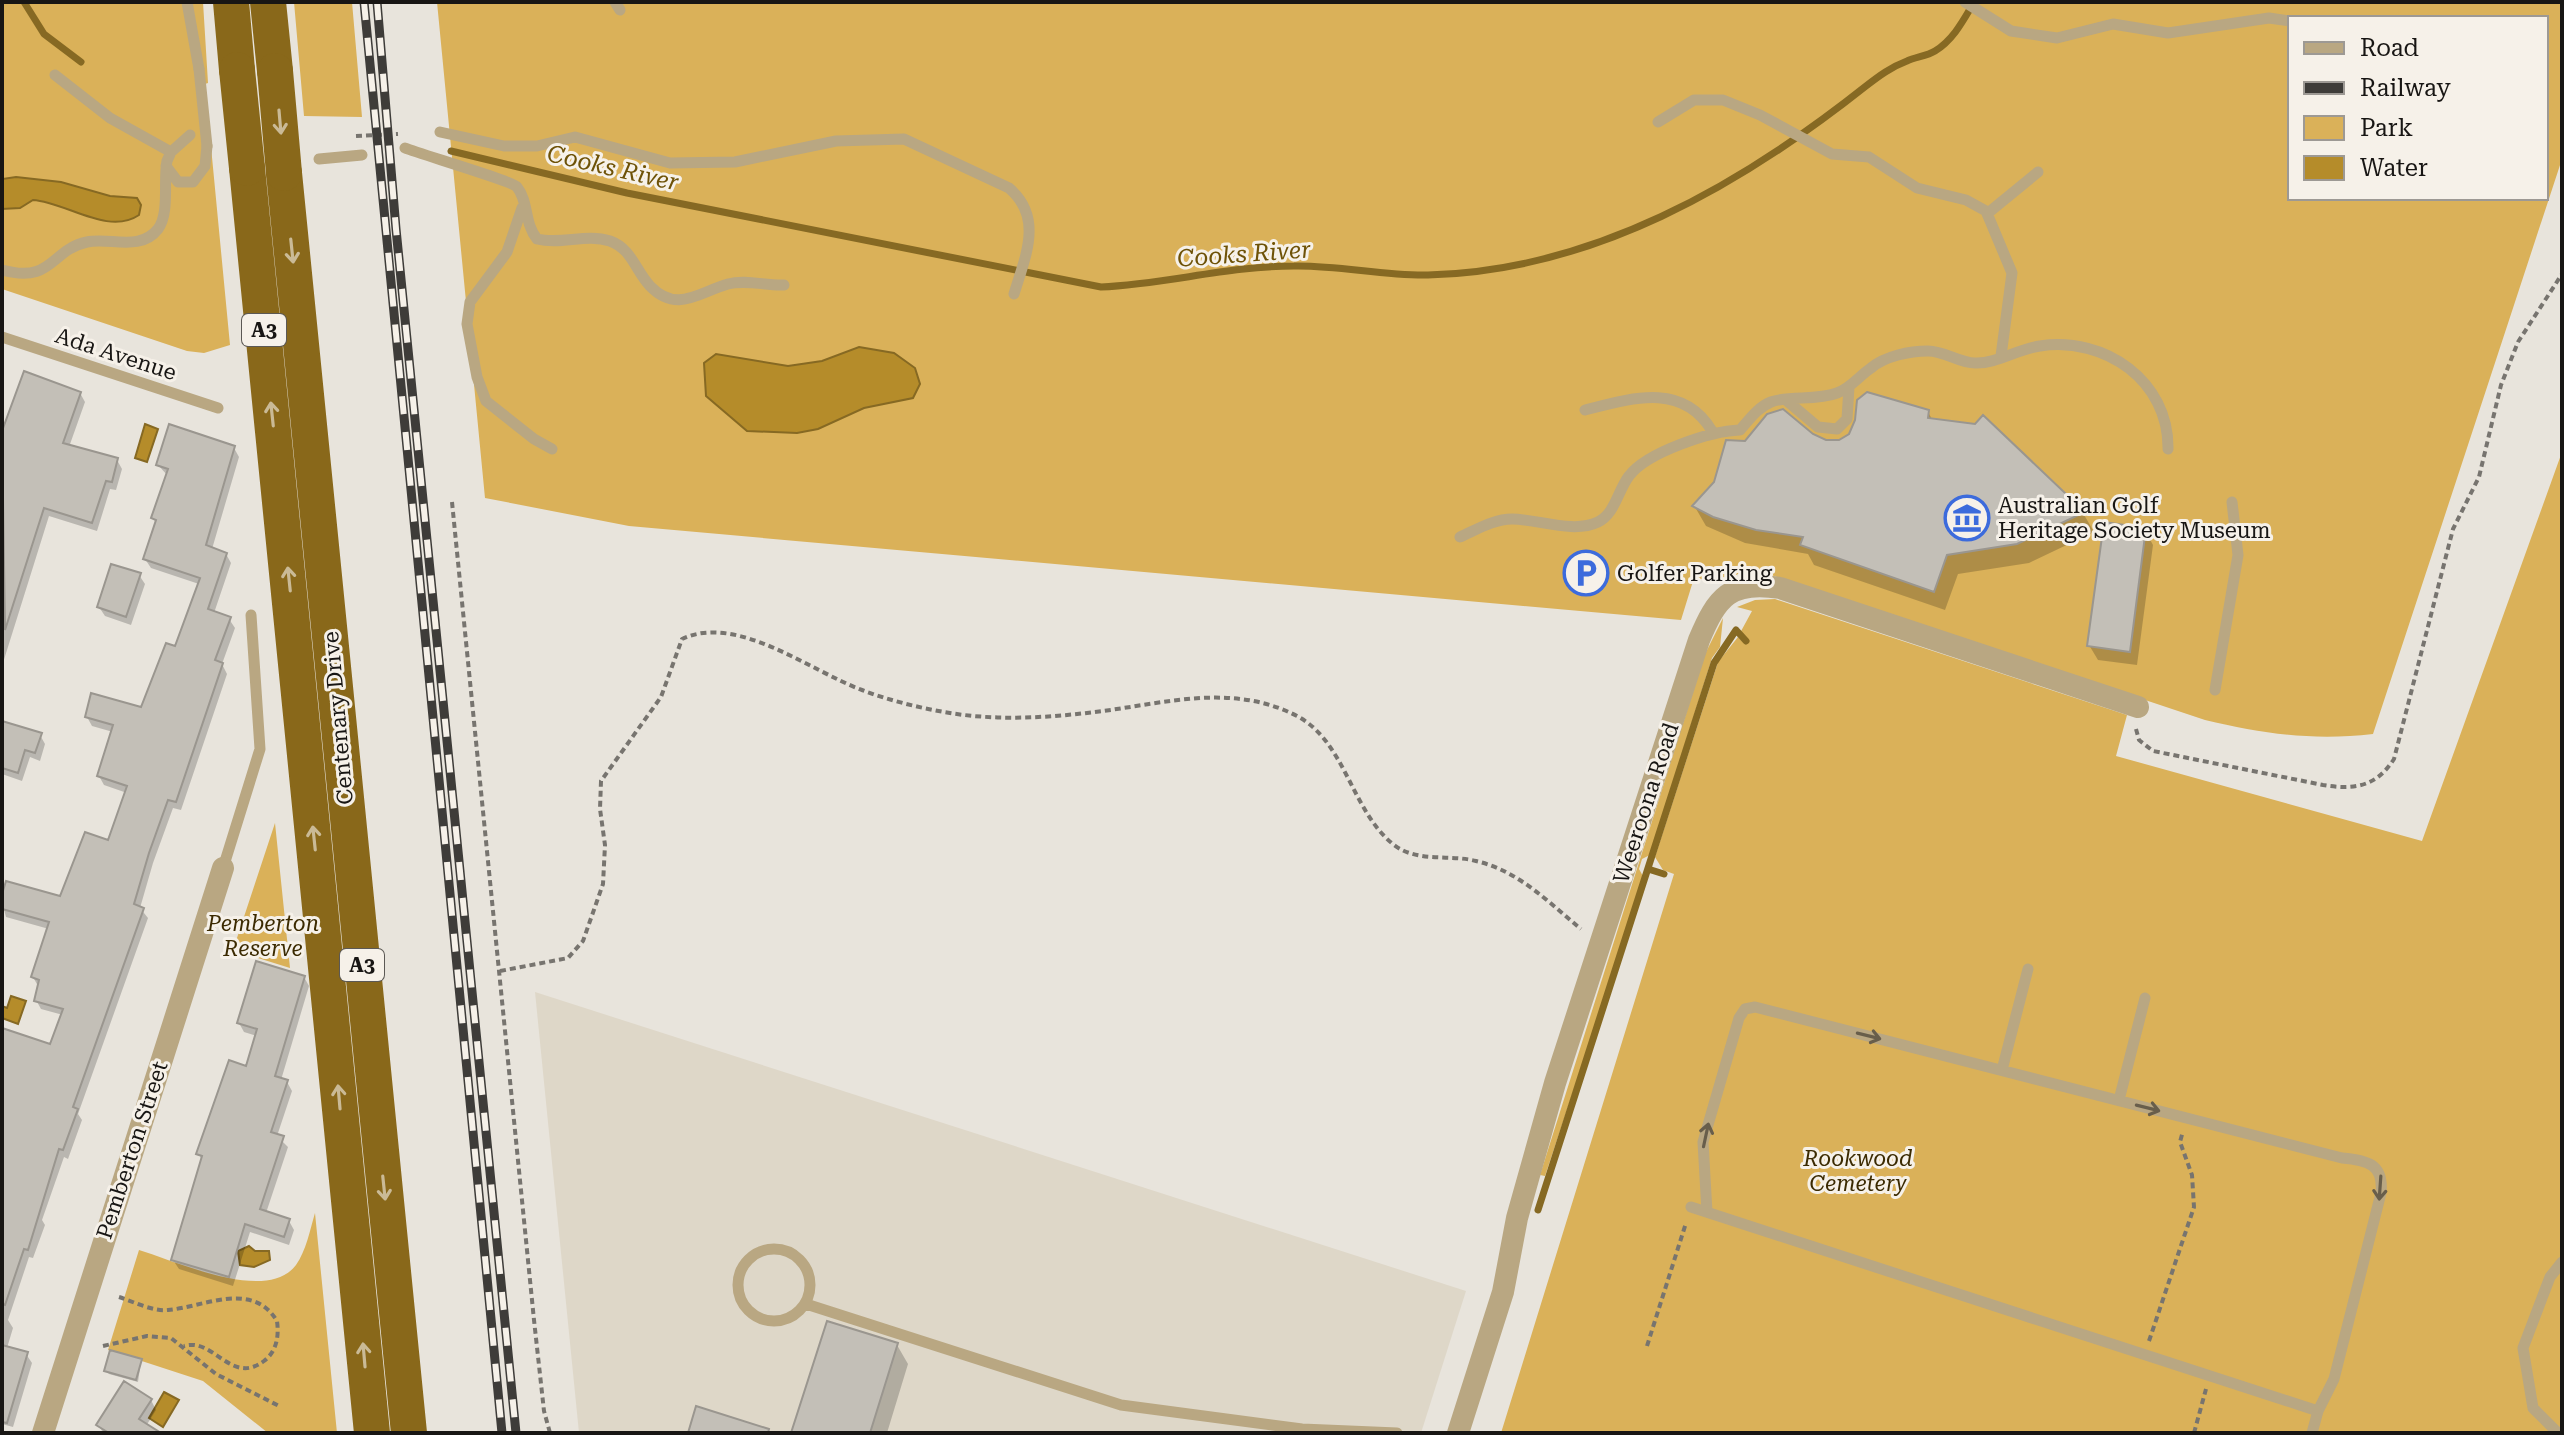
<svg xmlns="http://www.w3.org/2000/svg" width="2564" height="1435" font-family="'Roboto Serif',serif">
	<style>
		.built { fill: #ded7c8 }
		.green { fill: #dab159; fill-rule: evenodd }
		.water { fill: #b58c2a; stroke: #866923; stroke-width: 2 }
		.shadow { fill: #0003 }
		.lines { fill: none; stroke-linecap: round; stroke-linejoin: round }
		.stream { stroke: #866923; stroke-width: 7 }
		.building { fill: #c3bfb7; stroke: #9a968f; stroke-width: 2 }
		.path { stroke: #77746f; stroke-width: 4; stroke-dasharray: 6 4; stroke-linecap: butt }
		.service { stroke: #b9a782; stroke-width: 11 }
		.minor { stroke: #b9a782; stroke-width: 22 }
		.trunk { stroke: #89681a; stroke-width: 36 }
		.rail-casing { stroke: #3e3c39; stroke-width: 9 }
		.rail { stroke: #f6f1e9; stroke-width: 6; stroke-dasharray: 18; stroke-linecap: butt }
		.service-bridge { stroke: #b9a782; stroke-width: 11 }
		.trunk-bridge { stroke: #89681a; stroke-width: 36 }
		.oneway { stroke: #caba96 }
		.oneway2 { stroke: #685e4b }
		.labels { text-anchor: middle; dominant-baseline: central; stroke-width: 6; stroke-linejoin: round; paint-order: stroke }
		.shield { fill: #f6f1e9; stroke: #5b5854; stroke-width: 2 }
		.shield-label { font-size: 20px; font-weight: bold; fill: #181614 }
		.street-label { font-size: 22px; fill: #181614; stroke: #f6f1e9 }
		.poi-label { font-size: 22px; fill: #181614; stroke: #f6f1e9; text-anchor: start }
		.park-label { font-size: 22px; font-style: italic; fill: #3b2a01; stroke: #f6f1e9 }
		.water-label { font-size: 24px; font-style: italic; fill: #6e5207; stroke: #f6f1e9 }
	</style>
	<rect width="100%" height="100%" fill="#e8e4dc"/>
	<path class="built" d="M 535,992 L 1466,1291 L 1421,1433 L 579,1433 Z"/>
	<path class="green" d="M 2,2 L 203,2 L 208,83 L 205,84 L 230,345 L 204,353 L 187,351 L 2,289 Z
		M 294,2 L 352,2 L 362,117 L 304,116 Z
		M 437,2 L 2562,2 L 2562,159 L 2373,734 C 2314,741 2263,734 2205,720 L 1750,568 L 1722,582 L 1694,578 L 1681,620 L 629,526 L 485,498 ZM 2290,18 L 2546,18 L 2546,198 L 2290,198 Z
		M 2562,452 L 2562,1433 L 1501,1433 L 1674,874 L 1663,870 L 1655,857 L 1718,662 L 1738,637 L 1745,644 L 1747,638 L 1740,633 L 1752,611 L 1737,607 L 1755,600 L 1775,599 L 2127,715 L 2116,756 L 2422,841 Z
		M 1723,618 L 1720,647 L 1712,658 L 1650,855 L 1642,859 L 1639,869 L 1644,878 L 1545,1176 L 1540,1175 L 1705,654 Z
		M 275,823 L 290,968 L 233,950 Z
		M 315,1213 L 337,1433 L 268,1433 L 203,1381 L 108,1350 L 139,1250 C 176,1261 267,1304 296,1265 C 306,1251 310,1230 315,1213 Z"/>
	<path class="water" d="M 16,177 L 61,182 L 110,196 L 137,198 L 141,205 L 139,215 C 108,236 66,202 33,200 L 20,208 L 2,209 L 2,179 Z
		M 859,347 L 894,353 L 915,368 L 920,384 L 913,398 L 864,408 L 818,429 L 797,433 L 747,431 L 706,396 L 704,363 L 716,354 L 788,366 L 822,361 Z
		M 145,424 L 158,429 L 147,462 L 135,458 Z
		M 11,996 L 26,1001 L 18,1024 L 2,1018 L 2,1006 L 7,1008 Z
		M 249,1246 L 255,1251 L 269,1251 L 270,1260 L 254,1267 L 240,1265 L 238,1251 Z
		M 164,1392 L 179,1400 L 163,1427 L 149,1418 Z"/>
	<path class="shadow" d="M 25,374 L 80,393 L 85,402 L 69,447 L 117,460 L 122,469 L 116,490 L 110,489 L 97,531 L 49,516 L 2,666 L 2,438 Z
		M 1928,412 L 1933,421 L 1976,426 L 1983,418 L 2083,513 L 2094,532 L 2029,563 L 1958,574 L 1945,610 L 1814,565 L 1808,554 L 1745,543 L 1706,526 L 1695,507 L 1746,443 L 1812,436 L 1825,442 L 1840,442 Z
		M 234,448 L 239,457 L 212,549 L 226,554 L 231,563 L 214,613 L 229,619 L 235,628 L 222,664 L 227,674 L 181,810 L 173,808 L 153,863 L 140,908 L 148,918 L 78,1114 L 82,1120 L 68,1159 L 64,1157 L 42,1220 L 45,1225 L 33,1258 L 29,1257 L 8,1320 L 13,1328 L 7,1348 L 26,1354 L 32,1363 L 13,1427 L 2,1424 L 2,1030 L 52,1046 L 63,1015 L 41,1009 L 36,1000 L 38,986 L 33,977 L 49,929 L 6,917 L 2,902 L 61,898 L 109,842 L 127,793 L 104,785 L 99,776 L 113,732 L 92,726 L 87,717 L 142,710 L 176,649 L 199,584 L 151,568 L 145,559 L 157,525 L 153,518 L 168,476 L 158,465 Z
		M 2145,530 L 2153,545 L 2137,665 L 2098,660 L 2089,645 Z
		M 139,575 L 145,584 L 131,625 L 105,616 L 99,607 Z
		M 2,723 L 40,735 L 45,744 L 40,761 L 30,757 L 22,781 L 2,774 Z
		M 304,977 L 309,986 L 281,1080 L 287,1082 L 292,1091 L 277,1136 L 288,1147 L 266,1213 L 289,1221 L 294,1230 L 289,1245 L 250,1232 L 233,1286 L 179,1269 L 173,1260 L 202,1160 L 199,1154 L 247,1069 L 257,1036 L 244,1032 L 239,1023 Z
		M 897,1345 L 908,1364 L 887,1433 L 793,1433 Z
		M 141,1361 L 138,1382 L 109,1374 L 106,1370 Z
		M 151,1400 L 156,1410 L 146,1426 L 157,1433 L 103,1433 L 99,1425 Z"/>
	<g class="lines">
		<path class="stream" d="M 24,2 L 44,34 L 81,62
			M 451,151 L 627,193 L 1101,287 C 1166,284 1229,266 1294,266 C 1339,265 1383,276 1428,275 C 1592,271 1740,186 1866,86 C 1879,76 1891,67 1907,61 C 1916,57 1927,56 1935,51 C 1953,40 1963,21 1973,4
			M 1648,869 L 1664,874
			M 1538,1210 L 1714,663 L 1736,630 L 1746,641"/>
	</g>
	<path class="building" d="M 24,371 L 81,392 L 63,443 L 118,458 L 112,482 L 106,481 L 92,523 L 44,508 L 5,630 L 2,431 Z
		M 1867,392 L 1929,410 L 1928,418 L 1975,424 L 1983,415 L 2085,512 L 2017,544 L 1947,555 L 1934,592 L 1800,545 L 1803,537 L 1756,530 L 1713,517 L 1692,506 L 1714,482 L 1726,440 L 1745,441 L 1767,414 L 1783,409 L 1813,434 L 1826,440 L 1839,440 L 1849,434 L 1855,420 L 1857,400 Z
		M 169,424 L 235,446 L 206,545 L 227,553 L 208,609 L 231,617 L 215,660 L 223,663 L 176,802 L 168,800 L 149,853 L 134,904 L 144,908 L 73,1107 L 78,1109 L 63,1150 L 59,1149 L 28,1250 L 24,1249 L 5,1305 L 2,1304 L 2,1028 L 50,1044 L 63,1009 L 34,1001 L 39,980 L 31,977 L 49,922 L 2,909 L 2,894 L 6,881 L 60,896 L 85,832 L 108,840 L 127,786 L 97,776 L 113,725 L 85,717 L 91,693 L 141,707 L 166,643 L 175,646 L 200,578 L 143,559 L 156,520 L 151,518 L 168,469 L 156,465 Z
		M 2104,522 L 2146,528 L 2130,652 L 2087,646 Z
		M 111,564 L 141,573 L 126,617 L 97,607 Z
		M 2,721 L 42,733 L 35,753 L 25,750 L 18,773 L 2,768 Z
		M 256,961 L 305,976 L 275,1076 L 288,1080 L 271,1132 L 284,1136 L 260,1209 L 290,1219 L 284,1237 L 245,1224 L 229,1277 L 171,1260 L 202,1156 L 196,1154 L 229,1060 L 246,1066 L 257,1029 L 237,1023 Z
		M 827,1321 L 898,1343 L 870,1433 L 791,1433 Z
		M 2,1345 L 28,1352 L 7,1423 L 2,1422 Z
		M 110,1350 L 142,1359 L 136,1380 L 104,1371 Z
		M 124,1381 L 152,1399 L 139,1419 L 161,1433 L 109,1433 L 96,1425 Z
		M 696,1406 L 769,1429 L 768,1433 L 688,1433 Z"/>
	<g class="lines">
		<path class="path" d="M 356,136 L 398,134
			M 452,502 L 534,1320 L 544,1411 L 550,1433
			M 2136,729 L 2139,740 L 2153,751 L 2323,785 C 2354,790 2376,787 2394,759 L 2453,529 L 2479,477 L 2501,385 L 2518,342 L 2562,274
			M 500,971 L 568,958 L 583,941 L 603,884 L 605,845 L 600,809 L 601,781 L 661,697 L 682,639 C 737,613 810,671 862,690 C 888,700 916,707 944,712 C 994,721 1045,718 1095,712 C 1163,704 1231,682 1297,716 C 1346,742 1351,811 1394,845 C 1418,863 1449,854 1476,861 C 1519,871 1548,902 1581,929
			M 119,1297 C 132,1301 153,1312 168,1310 C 204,1307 252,1280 277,1321 C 279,1336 277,1351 264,1361 C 231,1386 214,1337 184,1346
			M 2149,1341 L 2194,1207 L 2192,1175 L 2180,1142 L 2183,1131
			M 103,1346 L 147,1336 L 171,1338 L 216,1374 L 281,1407
			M 1647,1346 L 1686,1223
			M 2194,1433 L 2206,1389"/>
		<path class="service" d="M 187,2 L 199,69
			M 615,2 L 620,10
			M 1965,2 L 2011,31 L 2057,38 L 2113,24 L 2168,33 L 2269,18 L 2290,21
			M 55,75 L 110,118 L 171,152
			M 1658,122 L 1694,100 L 1723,100 L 1760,115 L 1832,154 L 1869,157 L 1917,188 L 1966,200 L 1986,211 L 2012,273 L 2001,356
			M 440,132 L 504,146 L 537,146 L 575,137 L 670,163 L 735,162 L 836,141 L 904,139 L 1009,188 C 1044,218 1025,257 1014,294
			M 405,148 C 420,154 512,181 517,187 C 529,202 524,223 537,239 C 562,245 586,233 610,241 C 632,249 635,270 650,286 C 677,314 699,292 728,284 C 746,279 766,286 784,285
			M 319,159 L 362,155
			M 166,166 L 178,182 L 193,182 L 205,166 L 207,146
			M 522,208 L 507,252 L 470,302 L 467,324 L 477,377 L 486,401 L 534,439 L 552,449
			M 1988,213 L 2038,172
			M 2,270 C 53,284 50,250 87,242 C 110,237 140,252 158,229 C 170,213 163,180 167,161 L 171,152 L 190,135
			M 2,337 L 218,408
			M 1786,400 L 1818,427 L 1837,429 L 1847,419 L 1849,387
			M 1585,410 C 1632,398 1683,382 1712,431
			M 1460,537 C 1476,530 1494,519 1512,519 C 1538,519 1573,534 1598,522 C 1615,514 1618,490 1629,476 C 1647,452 1711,431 1740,430 C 1749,420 1758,407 1771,402 C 1789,395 1816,401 1837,393 C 1851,388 1859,376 1871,368 C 1885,356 1910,351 1928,351 C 1945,351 1959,363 1975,363 C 1996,364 2018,349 2040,346 C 2105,336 2169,381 2168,449
			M 2215,690 L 2238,555 L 2232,502
			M 223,868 L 260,749 L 251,615
			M 2002,1070 L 2028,969
			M 2119,1100 L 2145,998
			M 1691,1207 L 2318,1411 L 2312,1433
			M 1707,1212 L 1703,1142 L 1739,1018 L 1745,1009 L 1755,1007 L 2342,1158 C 2367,1160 2384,1164 2381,1193 L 2334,1379 L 2318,1411
			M738 1285a36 36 0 1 1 72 0a36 36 0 1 1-72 0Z
			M 806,1304 L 1121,1405 L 1302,1429 L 1397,1433
			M 2558,1433 L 2533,1408 L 2523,1348 L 2550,1277 L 2562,1262"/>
		<path class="minor" d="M 43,1433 L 223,868
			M 1458,1433 L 1503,1292 L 1517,1218 L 1555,1083 L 1699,640 C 1717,597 1730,580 1780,588 L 2138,707"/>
		<path class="trunk" d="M 231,2 L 237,70
			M 268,2 L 275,71
			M 247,168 L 372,1433
			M 284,173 L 409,1433"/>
		<g class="rail-casing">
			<path id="rail" d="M 364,2 L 502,1433
				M 377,2 L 396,229 L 516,1433"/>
		</g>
		<use href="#rail" class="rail"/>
		<path class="service-bridge" d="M 199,69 L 207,146"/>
		<path class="trunk-bridge" d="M 237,70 L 247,168
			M 275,71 L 284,173"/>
	</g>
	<defs><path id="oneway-shaft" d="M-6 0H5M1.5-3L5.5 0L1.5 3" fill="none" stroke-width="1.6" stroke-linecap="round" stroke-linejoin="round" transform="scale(2)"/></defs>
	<g class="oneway">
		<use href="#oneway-shaft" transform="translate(280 122) rotate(85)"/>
		<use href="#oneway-shaft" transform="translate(292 251) rotate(84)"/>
		<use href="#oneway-shaft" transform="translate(272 414) rotate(-96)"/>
		<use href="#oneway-shaft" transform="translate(289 579) rotate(-96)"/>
		<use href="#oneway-shaft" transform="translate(314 838) rotate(-96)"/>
		<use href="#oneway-shaft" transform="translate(339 1097) rotate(-95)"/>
		<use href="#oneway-shaft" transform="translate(384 1188) rotate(84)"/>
		<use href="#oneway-shaft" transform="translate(364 1355) rotate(-95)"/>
	</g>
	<g class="oneway2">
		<use href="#oneway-shaft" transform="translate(1869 1036) rotate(14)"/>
		<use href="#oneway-shaft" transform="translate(2148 1108) rotate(14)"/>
		<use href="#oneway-shaft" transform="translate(1706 1135) rotate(-78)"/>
		<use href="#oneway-shaft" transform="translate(2380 1188) rotate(94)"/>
	</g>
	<defs>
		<g id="museum-ring" transform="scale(2.3)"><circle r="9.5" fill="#f6f1e9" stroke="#3c6bdc" stroke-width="1.5"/><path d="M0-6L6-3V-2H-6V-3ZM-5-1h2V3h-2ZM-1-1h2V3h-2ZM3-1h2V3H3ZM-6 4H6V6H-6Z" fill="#3c6bdc"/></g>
		<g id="parking-ring" transform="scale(2.3)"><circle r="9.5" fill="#f6f1e9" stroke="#3c6bdc" stroke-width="1.5"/><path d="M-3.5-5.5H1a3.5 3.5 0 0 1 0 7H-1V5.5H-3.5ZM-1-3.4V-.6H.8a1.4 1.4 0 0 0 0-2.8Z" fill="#3c6bdc"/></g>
	</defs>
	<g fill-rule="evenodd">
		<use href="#museum-ring" x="1967" y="518"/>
		<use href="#parking-ring" x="1586" y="573"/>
	</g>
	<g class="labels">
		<g class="shield">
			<rect x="242" y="314" width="44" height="32" rx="6"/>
			<rect x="340" y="949" width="44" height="32" rx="6"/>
		</g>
		<g class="shield-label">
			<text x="264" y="330">A3</text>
			<text x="362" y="965">A3</text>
		</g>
		<g class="street-label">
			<text transform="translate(116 354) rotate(18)">Ada Avenue</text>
			<text transform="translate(338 718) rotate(-95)">Centenary Drive</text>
			<text transform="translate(1646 803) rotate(-72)">Weeroona Road</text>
			<text transform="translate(132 1150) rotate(-72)">Pemberton Street</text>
		</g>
		<g class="poi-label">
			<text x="1998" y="505">Australian Golf<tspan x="1998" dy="25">Heritage Society Museum</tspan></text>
			<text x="1617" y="573">Golfer Parking</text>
		</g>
		<g class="park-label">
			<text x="263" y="923">Pemberton<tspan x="263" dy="25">Reserve</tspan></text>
			<text x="1858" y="1158">Rookwood<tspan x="1858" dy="25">Cemetery</tspan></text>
		</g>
		<g class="water-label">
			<text transform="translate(613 168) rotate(13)">Cooks River</text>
			<text transform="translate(1244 254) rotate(-4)">Cooks River</text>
		</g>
	</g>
	<rect width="2564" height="1435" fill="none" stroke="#181614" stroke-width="8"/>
	<rect x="2288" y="16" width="260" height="184" fill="#f6f1e9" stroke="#9d9994" stroke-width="2"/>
	<rect x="2304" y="42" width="40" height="12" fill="#b9a782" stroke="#9d9994" stroke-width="2"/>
	<text x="2360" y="56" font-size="24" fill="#181614">Road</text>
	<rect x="2304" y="82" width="40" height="12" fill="#3e3c39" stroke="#9d9994" stroke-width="2"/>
	<text x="2360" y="96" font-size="24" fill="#181614">Railway</text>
	<rect x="2304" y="116" width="40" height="24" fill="#dab159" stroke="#9d9994" stroke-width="2"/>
	<text x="2360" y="136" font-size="24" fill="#181614">Park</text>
	<rect x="2304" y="156" width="40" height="24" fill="#b58c2a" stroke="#9d9994" stroke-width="2"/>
	<text x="2360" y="176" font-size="24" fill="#181614">Water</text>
</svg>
